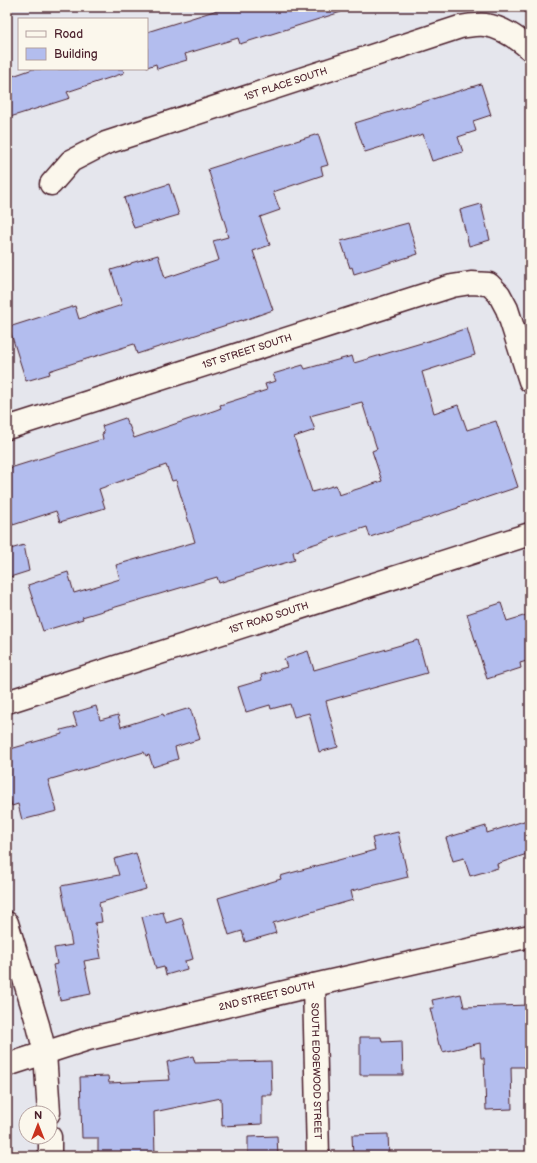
<svg xmlns="http://www.w3.org/2000/svg" width="537" height="1163" font-family="'Balsamiq Sans',sans-serif">
	<style>
		.building { fill: #b3bdee; stroke: #4a1f2b; fill-rule: evenodd }
		.lines { fill: none; stroke-linecap: round; stroke-linejoin: round }
		.street-casing { stroke: #4a1f2b; stroke-width: 25 }
		.secondary-casing { stroke: #4a1f2b; stroke-width: 25 }
		.street { stroke: #fbf7ec; stroke-width: 22 }
		.secondary { stroke: #fbf7ec; stroke-width: 22 }
		.labels { text-anchor: middle; dominant-baseline: central; stroke-width: 3.5; stroke-linejoin: round; paint-order: stroke }
		.street-label { font-size: 10px; fill: #4a1f2b; stroke: #fbf7ec }
	</style>
	<rect width="100%" height="100%" fill="#e5e6ed"/>
	<filter id="ink" filterUnits="userSpaceOnUse"><feTurbulence type="fractalNoise" baseFrequency=".025" numOctaves="2"/><feDisplacementMap in="SourceGraphic" scale="8" xChannelSelector="R" yChannelSelector="G"/><feConvolveMatrix kernelMatrix="1 2 1 2 8 2 1 2 1" color-interpolation-filters="sRGB"/></filter>
	<g filter="url(#ink)">
		<path class="building" d="M 227,7 L 340,7 L 341,12 L 240,44 L 238,38 L 185,54 L 187,60 L 157,69 L 156,64 L 147,67 L 147,32 Z
			M 33,69 L 123,69 L 124,73 L 67,92 L 70,98 L 7,118 L 7,78 Z
			M 481,84 L 491,115 L 473,121 L 476,131 L 458,137 L 463,152 L 432,161 L 423,134 L 365,152 L 355,123 Z
			M 318,134 L 328,165 L 321,167 L 323,175 L 273,192 L 280,210 L 260,217 L 270,245 L 253,251 L 273,310 L 242,321 L 242,320 L 137,354 L 134,344 L 58,368 L 49,371 L 50,374 L 26,381 L 9,327 L 75,306 L 79,319 L 122,305 L 111,270 L 131,264 L 131,263 L 158,255 L 165,278 L 219,260 L 213,241 L 228,237 L 226,231 L 227,230 L 208,169 Z
			M 169,184 L 179,215 L 134,228 L 124,198 Z
			M 481,204 L 490,240 L 469,246 L 460,210 Z
			M 408,223 L 418,254 L 354,274 L 352,267 L 350,268 L 341,241 Z
			M 467,328 L 475,355 L 422,372 L 434,413 L 458,405 L 467,430 L 496,421 L 518,487 L 458,507 L 458,508 L 370,537 L 367,527 L 299,549 L 299,550 L 293,552 L 295,560 L 271,567 L 271,566 L 219,583 L 217,577 L 82,617 L 83,619 L 43,631 L 28,585 L 68,572 L 74,593 L 120,579 L 116,565 L 195,542 L 176,480 L 172,481 L 166,465 L 99,489 L 105,508 L 60,522 L 56,511 L 13,525 L 7,506 L 7,469 L 103,439 L 102,434 L 104,433 L 102,426 L 125,418 L 128,425 L 129,425 L 134,438 L 216,410 L 221,408 L 220,405 L 267,390 L 265,384 L 276,381 L 273,374 L 303,365 L 305,369 L 352,356 L 354,363 L 435,339 ZM 362,402 L 377,449 L 372,451 L 382,481 L 339,495 L 336,485 L 312,492 L 294,437 L 315,430 L 310,416 Z
			M 24,545 L 29,571 L 7,578 L 7,550 Z
			M 501,603 L 507,621 L 530,614 L 530,660 L 520,663 L 521,668 L 487,679 L 467,614 Z
			M 418,640 L 427,673 L 326,701 L 338,747 L 319,752 L 309,713 L 294,717 L 290,704 L 271,709 L 270,705 L 246,712 L 238,687 L 262,680 L 261,675 L 287,667 L 284,659 L 308,651 L 314,670 Z
			M 96,706 L 100,720 L 118,715 L 121,727 L 163,714 L 164,716 L 190,708 L 200,739 L 175,747 L 178,759 L 153,767 L 149,755 L 146,756 L 144,752 L 48,780 L 57,811 L 22,820 L 18,804 L 12,806 L 7,789 L 7,750 L 62,734 L 61,730 L 77,726 L 73,713 Z
			M 530,819 L 530,853 L 497,864 L 498,868 L 470,876 L 464,858 L 453,861 L 446,838 L 486,826 L 487,833 Z
			M 398,832 L 408,877 L 351,891 L 353,900 L 273,923 L 276,933 L 245,942 L 242,931 L 229,935 L 218,898 L 281,879 L 280,876 L 375,850 L 372,838 Z
			M 136,853 L 146,889 L 99,903 L 102,922 L 95,923 L 101,958 L 84,961 L 91,994 L 60,1000 L 53,965 L 57,964 L 54,948 L 72,945 L 61,886 L 119,875 L 114,859 Z
			M 163,912 L 166,923 L 182,918 L 193,959 L 185,961 L 187,969 L 166,975 L 164,967 L 156,969 L 142,917 Z
			M 461,994 L 464,1007 L 530,1005 L 530,1067 L 511,1067 L 512,1109 L 486,1110 L 484,1058 L 481,1058 L 480,1043 L 443,1052 L 441,1045 L 439,1045 L 430,1008 L 434,1008 L 432,1000 Z
			M 360,1037 L 381,1037 L 382,1042 L 402,1041 L 403,1075 L 360,1075 Z
			M 193,1056 L 195,1063 L 271,1061 L 272,1095 L 262,1095 L 262,1124 L 222,1126 L 221,1098 L 154,1112 L 155,1156 L 98,1156 L 98,1138 L 82,1138 L 80,1077 L 108,1076 L 109,1083 L 170,1080 L 167,1062 Z
			M 388,1134 L 389,1156 L 353,1156 L 352,1135 Z
			M 277,1136 L 278,1156 L 248,1156 L 248,1137 Z"/>
		<g class="lines">
			<g class="street-casing">
				<g id="street">
					<path id="s1" d="M 51,184 L 71,161 L 106,143 L 460,27 C 468,26 477,24 485,25 C 502,27 517,38 530,49"/>
					<path id="s2" d="M 7,428 L 452,286 L 471,283 L 489,284 L 499,294 L 507,309 L 530,381"/>
					<path id="s3" d="M 7,702 L 530,534"/>
					<path id="s4" d="M 314,985 L 318,1156"/>
				</g>
			</g>
			<g class="secondary-casing">
				<g id="secondary">
					<path d="M 7,923 L 38,1025 L 45,1053 L 49,1113"/>
					<path id="s5" d="M 7,1065 L 88,1039 L 314,985 L 530,936"/>
					<path d="M 50,1137 L 50,1156"/>
				</g>
			</g>
			<use href="#street" class="street"/>
			<use href="#secondary" class="secondary"/>
		</g>
	</g>
	<g class="labels">
		<g class="street-label">
			<text stroke="none"><textPath href="#s1" startOffset="259">1ST PLACE SOUTH</textPath></text>
			<text stroke="none"><textPath href="#s2" startOffset="252">1ST STREET SOUTH</textPath></text>
			<text stroke="none"><textPath href="#s3" startOffset="275">1ST ROAD SOUTH</textPath></text>
			<text stroke="none"><textPath href="#s5" startOffset="269">2ND STREET SOUTH</textPath></text>
			<text stroke="none"><textPath href="#s4" startOffset="86">SOUTH EDGEWOOD STREET</textPath></text>
		</g>
	</g>
	<rect width="537" height="1163" fill="none" stroke="#fbf7ec" stroke-width="24"/>
	<rect x="12" y="12" width="513" height="1139" fill="none" stroke="#4a1f2b" stroke-width="1.5" filter="url(#ink)"/>
	<rect x="18" y="18" width="130" height="52" fill="#fbf7ec" stroke="#b4a19f"/>
	<rect x="26" y="31" width="20" height="6" fill="#fbf7ec" stroke="#b4a19f"/>
	<text x="54" y="38" font-size="12" fill="#4a1f2b">Road</text>
	<rect x="26" y="48" width="20" height="12" fill="#b3bdee" stroke="#b4a19f"/>
	<text x="54" y="58" font-size="12" fill="#4a1f2b">Building</text>
	<g transform="translate(38 1125)"><circle r="19" fill="#fbf7ec" stroke="#b4a19f"/>
	<path d="M0-3L7 15L0 10L-7 15Z" fill="#c8321e"/>
	<text y="-6" font-size="11" font-weight="bold" text-anchor="middle" fill="#4a1f2b">N</text>
	</g>
</svg>
